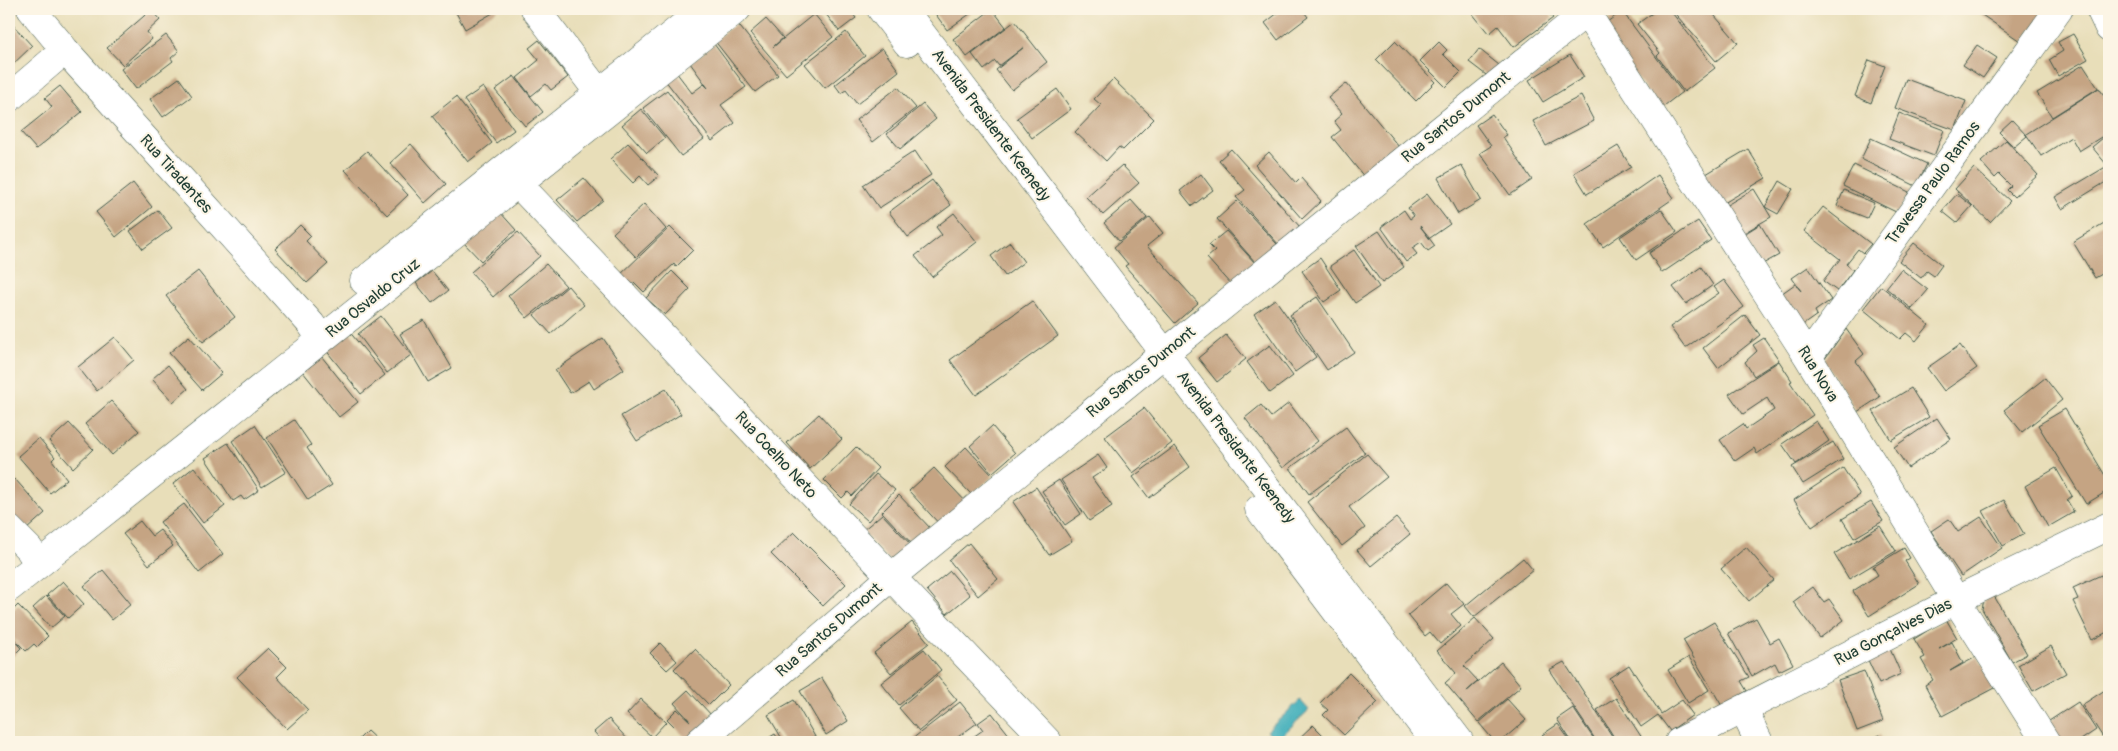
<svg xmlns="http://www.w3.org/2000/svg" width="2118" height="751" font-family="Pangolin,sans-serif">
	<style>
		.water { fill: #3eadba; stroke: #2e7577 }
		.building { fill: #c5a483 }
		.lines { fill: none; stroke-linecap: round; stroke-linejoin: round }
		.minor-casing { stroke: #3d5548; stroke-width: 29 }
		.minor { stroke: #fff; stroke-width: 28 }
		.labels { text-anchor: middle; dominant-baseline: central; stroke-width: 4; stroke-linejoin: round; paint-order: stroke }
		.street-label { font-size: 16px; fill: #1f3d34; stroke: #fcf5e5 }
	</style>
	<rect width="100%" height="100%" fill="#fcf5e5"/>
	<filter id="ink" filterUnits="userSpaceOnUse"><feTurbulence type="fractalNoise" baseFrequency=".02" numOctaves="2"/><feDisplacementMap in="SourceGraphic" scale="10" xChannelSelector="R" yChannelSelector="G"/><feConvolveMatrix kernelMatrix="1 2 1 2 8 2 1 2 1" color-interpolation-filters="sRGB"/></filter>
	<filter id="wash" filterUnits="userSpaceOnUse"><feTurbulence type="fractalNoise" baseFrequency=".0096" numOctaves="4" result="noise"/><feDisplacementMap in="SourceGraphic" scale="20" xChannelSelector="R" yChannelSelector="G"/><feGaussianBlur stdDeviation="1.12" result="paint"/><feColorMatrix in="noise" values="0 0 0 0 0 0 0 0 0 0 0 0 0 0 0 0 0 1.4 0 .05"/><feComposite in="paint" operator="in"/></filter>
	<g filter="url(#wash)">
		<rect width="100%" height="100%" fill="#e8deb9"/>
		<path class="water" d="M 1300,700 L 1309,710 L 1276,741 L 1267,731 Z"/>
		<g id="blocks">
			<path class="building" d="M 454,9 L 497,9 L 498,10 L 465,29 Z
				M 822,9 L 849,9 L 856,18 L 839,31 Z
				M 937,9 L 977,9 L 947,30 L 934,12 Z
				M 992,9 L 1006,27 L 967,57 L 953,39 Z
				M 1283,9 L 1302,9 L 1308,17 L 1278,40 L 1265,23 Z
				M 1477,9 L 1545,9 L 1553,18 L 1514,47 L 1498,26 L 1489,34 L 1472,13 Z
				M 1658,9 L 1669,9 L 1715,68 L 1684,92 L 1657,56 L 1660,53 L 1637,24 Z
				M 1671,9 L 1709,9 L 1738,43 L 1716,61 Z
				M 1983,9 L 2000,10 L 2047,9 L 2023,43 L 1979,13 Z
				M 151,10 L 160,20 L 147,32 L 152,39 L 123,65 L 107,48 Z
				M 1622,11 L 1682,92 L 1660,109 L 1599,28 Z
				M 814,14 L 833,37 L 786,75 L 750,33 L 766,19 L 783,38 L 773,47 Z
				M 1015,21 L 1047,62 L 1012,90 L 996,70 L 1024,47 L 999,66 L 995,61 L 984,70 L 972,54 Z
				M 737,23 L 778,75 L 755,92 L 714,40 Z
				M 13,25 L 32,46 L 9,68 L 9,29 Z
				M 846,32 L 865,56 L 825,88 L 805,64 Z
				M 2073,34 L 2088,59 L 2058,76 L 2049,60 L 2063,51 L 2058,42 Z
				M 166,35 L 179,51 L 171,58 L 173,61 L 136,89 L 121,69 Z
				M 539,40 L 568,77 L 551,90 L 546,84 L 531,96 L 517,78 L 539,60 L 529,48 Z
				M 1395,41 L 1435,82 L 1416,101 L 1376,60 Z
				M 1439,42 L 1447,50 L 1443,54 L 1461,72 L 1446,87 L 1420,61 Z
				M 714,44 L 746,87 L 721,105 L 735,123 L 712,141 L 665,80 L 676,72 L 692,93 L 704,84 L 708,88 L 690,63 Z
				M 1977,45 L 1997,58 L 1983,78 L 1963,65 Z
				M 882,48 L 899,71 L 857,104 L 846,90 L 841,93 L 835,85 Z
				M 1479,49 L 1499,65 L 1490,78 L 1469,62 Z
				M 1570,55 L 1584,77 L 1543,102 L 1529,80 Z
				M 1869,60 L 1885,66 L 1871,103 L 1855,96 Z
				M 2083,65 L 2098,88 L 2052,117 L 2037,93 Z
				M 514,76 L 543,112 L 525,126 L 495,90 Z
				M 179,78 L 192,96 L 163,117 L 150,99 Z
				M 1113,79 L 1154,119 L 1123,150 L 1119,147 L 1106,161 L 1075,132 L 1101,105 L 1094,99 Z
				M 1906,79 L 1966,101 L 1955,130 L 1895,108 Z
				M 1346,83 L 1399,147 L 1365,178 L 1332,137 L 1341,130 L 1334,121 L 1342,114 L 1328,98 Z
				M 60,86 L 82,112 L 36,149 L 21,132 L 52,107 L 45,98 Z
				M 483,87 L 514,130 L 496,143 L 464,100 Z
				M 898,87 L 916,108 L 873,142 L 856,120 Z
				M 2099,88 L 2109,103 L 2109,132 L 2079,151 L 2071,137 L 2041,156 L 2026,134 Z
				M 1057,89 L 1071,109 L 1032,138 L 1017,118 Z
				M 667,90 L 704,139 L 681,156 L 643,108 Z
				M 1581,96 L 1594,121 L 1546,146 L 1533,121 Z
				M 456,97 L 492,143 L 468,162 L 432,116 Z
				M 923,104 L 936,119 L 900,149 L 887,134 Z
				M 641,109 L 665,138 L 647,153 L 622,125 Z
				M 1899,113 L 1944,130 L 1934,156 L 1889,139 Z
				M 1492,114 L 1507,135 L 1503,137 L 1532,180 L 1510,195 L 1480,153 L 1491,146 L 1476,125 Z
				M 2012,120 L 2027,136 L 2014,147 L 1999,132 Z
				M 2109,133 L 2109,163 L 2107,165 L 2092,147 Z
				M 1871,138 L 1927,164 L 1916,186 L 1861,159 Z
				M 2006,140 L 2038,175 L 2014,197 L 2007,190 L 2011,186 L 1999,174 L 1995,178 L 1981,162 Z
				M 628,143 L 659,176 L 648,185 L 640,176 L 633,183 L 610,159 Z
				M 411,144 L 446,184 L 425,203 L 390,163 Z
				M 1618,146 L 1631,167 L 1587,194 L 1574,173 Z
				M 1231,149 L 1300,227 L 1279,245 L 1236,197 L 1245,190 L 1219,160 Z
				M 1748,149 L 1766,178 L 1719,206 L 1701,177 Z
				M 367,151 L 408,195 L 387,215 L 345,170 Z
				M 915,151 L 931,175 L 879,208 L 863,185 Z
				M 1269,152 L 1296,183 L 1301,178 L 1321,201 L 1302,219 L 1255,165 Z
				M 1122,165 L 1139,183 L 1103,215 L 1086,197 Z
				M 1461,165 L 1481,200 L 1458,214 L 1438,178 Z
				M 1854,165 L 1909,192 L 1898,213 L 1843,186 Z
				M 2109,165 L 2109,180 L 2062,209 L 2055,197 Z
				M 1974,168 L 2010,201 L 1990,222 L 1955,189 Z
				M 1201,174 L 1213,190 L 1192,206 L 1180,191 Z
				M 1658,175 L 1674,198 L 1603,247 L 1587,224 Z
				M 584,178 L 603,200 L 577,222 L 557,200 Z
				M 932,180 L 951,205 L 908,237 L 889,212 Z
				M 1780,181 L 1793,189 L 1778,214 L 1765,207 Z
				M 133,183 L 152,207 L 116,237 L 96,212 Z
				M 1754,189 L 1771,217 L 1737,237 L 1720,209 Z
				M 1844,190 L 1874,203 L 1867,218 L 1837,206 Z
				M 1427,194 L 1450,224 L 1430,238 L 1420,226 L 1435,246 L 1428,251 L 1421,242 L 1412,248 L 1417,254 L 1406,262 L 1381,227 L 1404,210 L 1410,219 L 1414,216 L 1408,208 Z
				M 1957,194 L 1972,206 L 1957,223 L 1942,211 Z
				M 1131,200 L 1147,218 L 1119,241 L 1104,223 Z
				M 1237,201 L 1277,244 L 1256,263 L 1217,219 Z
				M 644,204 L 666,229 L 636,257 L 613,233 Z
				M 1823,207 L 1871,244 L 1863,253 L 1858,249 L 1846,264 L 1853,270 L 1837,291 L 1823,281 L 1840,259 L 1804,231 Z
				M 1661,209 L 1677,232 L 1636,260 L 1620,237 Z
				M 158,210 L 172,228 L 143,249 L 130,231 Z
				M 499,211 L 516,230 L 481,261 L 463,242 Z
				M 954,213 L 977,242 L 932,277 L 915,256 L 942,235 L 936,227 Z
				M 1150,217 L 1163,233 L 1147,246 L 1198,303 L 1175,323 L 1125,266 L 1128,264 L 1114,247 Z
				M 2109,220 L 2109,270 L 2095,278 L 2073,242 Z
				M 1698,221 L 1711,240 L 1662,273 L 1649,253 Z
				M 1760,224 L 1779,255 L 1759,266 L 1741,236 Z
				M 300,225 L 311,236 L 306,241 L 328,264 L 307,283 L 275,249 Z
				M 670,227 L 693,250 L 676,267 L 674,264 L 644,292 L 634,282 L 629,288 L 618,277 Z
				M 1226,231 L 1256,264 L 1232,286 L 1207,258 L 1215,251 L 1209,245 Z
				M 1379,231 L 1404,267 L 1382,283 L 1356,246 Z
				M 518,232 L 540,256 L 493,297 L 471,272 Z
				M 1010,242 L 1024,262 L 1005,276 L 991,256 Z
				M 1914,243 L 1942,265 L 1934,276 L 1927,271 L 1921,278 L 1899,261 Z
				M 1354,250 L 1379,287 L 1355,303 L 1330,266 Z
				M 1320,258 L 1341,290 L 1324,302 L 1302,271 Z
				M 546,264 L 566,286 L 527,318 L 508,296 Z
				M 1701,267 L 1713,285 L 1686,304 L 1673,287 Z
				M 1808,267 L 1831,300 L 1815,311 L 1817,315 L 1800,327 L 1778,296 L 1795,284 L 1801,291 L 1792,278 Z
				M 1901,269 L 1928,290 L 1912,309 L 1886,288 Z
				M 198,271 L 235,317 L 203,342 L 166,296 Z
				M 432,271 L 448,291 L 432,303 L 416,283 Z
				M 672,271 L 690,289 L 665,315 L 646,298 Z
				M 1724,280 L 1744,307 L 1685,348 L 1670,327 L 1719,293 L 1714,287 Z
				M 568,286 L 584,305 L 551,334 L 534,315 Z
				M 1881,286 L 1929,325 L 1916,341 L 1906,333 L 1900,339 L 1863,309 Z
				M 1317,297 L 1354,352 L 1327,370 L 1290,315 Z
				M 1275,299 L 1316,357 L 1295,372 L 1254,314 Z
				M 1032,301 L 1058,336 L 976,395 L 950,360 Z
				M 1745,315 L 1760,335 L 1718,368 L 1703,348 Z
				M 381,316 L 411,355 L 387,373 L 358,334 Z
				M 424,320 L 452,368 L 428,382 L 400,334 Z
				M 1846,329 L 1864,354 L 1856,361 L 1880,397 L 1857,412 L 1824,360 Z
				M 348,330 L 385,375 L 361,394 L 325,349 Z
				M 1226,335 L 1246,359 L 1217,382 L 1198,358 Z
				M 189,336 L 222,373 L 202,390 L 169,353 Z
				M 115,337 L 134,360 L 97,391 L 78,367 Z
				M 603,338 L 624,369 L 594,389 L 589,381 L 570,393 L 555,370 Z
				M 1764,338 L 1779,360 L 1754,376 L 1745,362 L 1757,351 L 1753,345 Z
				M 1270,345 L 1293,376 L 1270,393 L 1247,362 Z
				M 1960,345 L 1977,368 L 1944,391 L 1927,368 Z
				M 322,357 L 358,402 L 339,417 L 303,372 Z
				M 1779,361 L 1792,381 L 1790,382 L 1813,415 L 1757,454 L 1754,448 L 1735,461 L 1720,440 L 1743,424 L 1746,429 L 1774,410 L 1767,398 L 1743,414 L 1729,394 Z
				M 168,365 L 188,389 L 173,402 L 152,379 Z
				M 2045,378 L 2062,400 L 2022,432 L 2004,410 Z
				M 1911,388 L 1929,417 L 1891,440 L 1873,411 Z
				M 666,389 L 681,414 L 637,441 L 621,416 Z
				M 111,401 L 139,431 L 112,455 L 85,424 Z
				M 1289,403 L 1318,441 L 1283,468 L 1245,418 L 1261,405 L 1271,417 Z
				M 1144,408 L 1172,443 L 1133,473 L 1105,437 Z
				M 2065,409 L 2109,482 L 2109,490 L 2086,504 L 2038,425 Z
				M 819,414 L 842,439 L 810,469 L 787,443 Z
				M 1937,418 L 1951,439 L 1908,468 L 1894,447 Z
				M 294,420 L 311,445 L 307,448 L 332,485 L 308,500 L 267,438 Z
				M 1816,421 L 1829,441 L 1796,464 L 1782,444 Z
				M 69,423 L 93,449 L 73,468 L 49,441 Z
				M 255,425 L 286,472 L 262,487 L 232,441 Z
				M 992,426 L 1015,453 L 992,473 L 970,446 Z
				M 1346,427 L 1365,453 L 1309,494 L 1290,468 Z
				M 39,438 L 55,457 L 52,460 L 67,479 L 50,493 L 18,456 Z
				M 1833,442 L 1843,459 L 1803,484 L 1792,467 Z
				M 228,443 L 259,490 L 244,500 L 241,496 L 233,501 L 205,458 Z
				M 1175,446 L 1190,467 L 1149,498 L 1133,477 Z
				M 856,447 L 878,468 L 852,496 L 848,492 L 842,498 L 824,480 Z
				M 966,447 L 993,476 L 972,495 L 945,467 Z
				M 1367,454 L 1387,477 L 1349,507 L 1365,528 L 1342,546 L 1307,502 Z
				M 1098,455 L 1107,468 L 1092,478 L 1112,506 L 1089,521 L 1061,480 Z
				M 194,467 L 225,506 L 203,523 L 173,484 Z
				M 934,468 L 968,504 L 942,527 L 909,491 Z
				M 1843,468 L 1860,495 L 1812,527 L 1794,500 Z
				M 2056,468 L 2072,496 L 2067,500 L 2074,512 L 2048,527 L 2025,486 Z
				M 876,474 L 895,490 L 868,521 L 849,504 Z
				M 15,479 L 45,513 L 26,530 L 9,511 L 9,485 Z
				M 1059,480 L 1081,514 L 1065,525 L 1042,491 Z
				M 1036,487 L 1072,541 L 1049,555 L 1013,502 Z
				M 899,495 L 931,529 L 914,546 L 882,512 Z
				M 2004,500 L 2024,534 L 2003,546 L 1983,511 Z
				M 1871,502 L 1883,521 L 1854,538 L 1842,519 Z
				M 184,504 L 223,554 L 199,573 L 160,522 Z
				M 882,514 L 913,547 L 894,565 L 862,531 Z
				M 1981,517 L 2002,548 L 1961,576 L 1931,531 L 1949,519 L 1958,532 Z
				M 1396,518 L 1410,534 L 1371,566 L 1357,550 Z
				M 140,521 L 152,536 L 160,530 L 173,546 L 149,565 L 123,534 Z
				M 1880,526 L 1896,551 L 1849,579 L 1834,554 Z
				M 794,532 L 846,584 L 823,606 L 771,554 Z
				M 969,543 L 998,579 L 978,596 L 949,560 Z
				M 1746,547 L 1774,580 L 1749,601 L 1721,569 Z
				M 1904,548 L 1910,558 L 1905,561 L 1919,584 L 1869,616 L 1853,591 L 1878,575 L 1873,567 Z
				M 1523,558 L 1533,570 L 1474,617 L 1465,606 Z
				M 103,570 L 131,604 L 112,620 L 84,586 Z
				M 950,571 L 970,595 L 947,614 L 927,590 Z
				M 2101,575 L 2109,591 L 2109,631 L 2092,640 L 2073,601 L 2078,599 L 2073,588 Z
				M 63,581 L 84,604 L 68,618 L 47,595 Z
				M 1446,583 L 1464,604 L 1451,614 L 1461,626 L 1440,644 L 1430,632 L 1425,636 L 1408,615 Z
				M 1813,587 L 1824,602 L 1829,599 L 1844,620 L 1820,638 L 1793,602 Z
				M 1993,594 L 2027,654 L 2012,662 L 1982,609 L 1984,600 Z
				M 46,596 L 65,616 L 51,628 L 33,608 Z
				M 18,605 L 48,636 L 37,647 L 34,644 L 26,651 L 9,634 L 9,614 Z
				M 1475,618 L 1494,639 L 1464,666 L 1478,681 L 1466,692 L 1501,662 L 1521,686 L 1478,722 L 1445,683 L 1456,673 L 1437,651 Z
				M 1756,618 L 1770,643 L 1779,638 L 1793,664 L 1779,671 L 1775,663 L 1752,676 L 1728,633 Z
				M 1946,619 L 1957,638 L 1939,649 L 1952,642 L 1963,663 L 1950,671 L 1978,656 L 1995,688 L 1942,716 L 1925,685 L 1933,680 L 1921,659 L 1925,657 L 1914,639 Z
				M 912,622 L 929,643 L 891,673 L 874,653 Z
				M 1714,622 L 1749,677 L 1741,681 L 1747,691 L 1722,706 L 1683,640 Z
				M 9,635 L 21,648 L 10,659 L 9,657 Z
				M 660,643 L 677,661 L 667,670 L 650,653 Z
				M 2051,646 L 2066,673 L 2033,691 L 2018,665 Z
				M 268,648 L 287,667 L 277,677 L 308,710 L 287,729 L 237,677 Z
				M 695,649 L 729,685 L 709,705 L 674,669 Z
				M 924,649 L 941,670 L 899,705 L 881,683 Z
				M 1890,649 L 1901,674 L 1879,684 L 1868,660 Z
				M 1689,657 L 1709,690 L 1688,703 L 1668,670 Z
				M 1564,662 L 1616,742 L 1597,742 L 1549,670 Z
				M 1629,665 L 1661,714 L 1682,700 L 1693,715 L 1670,731 L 1658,715 L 1641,727 L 1609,678 Z
				M 1864,671 L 1883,721 L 1857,731 L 1838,680 Z
				M 1349,673 L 1378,702 L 1344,735 L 1323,715 L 1328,710 L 1320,703 Z
				M 937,676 L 957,700 L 919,731 L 899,708 Z
				M 822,678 L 848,721 L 826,735 L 800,691 Z
				M 2108,688 L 2109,690 L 2109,742 L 2106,742 L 2082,705 Z
				M 688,690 L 713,717 L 687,739 L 667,719 L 677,709 L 690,721 L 674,703 Z
				M 1616,698 L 1644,741 L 1641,742 L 1617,742 L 1597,710 Z
				M 641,699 L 666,722 L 652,737 L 627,714 Z
				M 1507,699 L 1526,720 L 1500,742 L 1495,742 L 1479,723 Z
				M 794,700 L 818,742 L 784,742 L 768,715 Z
				M 960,702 L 977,723 L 951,742 L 915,742 L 912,739 Z
				M 2078,702 L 2096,730 L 2081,740 L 2082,742 L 2058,742 L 2046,723 Z
				M 1573,708 L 1596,742 L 1572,742 L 1557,719 Z
				M 992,713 L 1010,736 L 1002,742 L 966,742 L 983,730 L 978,723 Z
				M 609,719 L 630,742 L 603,742 L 594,732 Z
				M 1558,724 L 1571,742 L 1547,742 L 1542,735 Z
				M 1313,725 L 1330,742 L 1295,742 Z
				M 367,731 L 379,742 L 356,742 Z
				M 775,734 L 780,742 L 762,742 Z
				M 1880,735 L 1883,742 L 1865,742 Z"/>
		</g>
	</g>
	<g filter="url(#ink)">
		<use href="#blocks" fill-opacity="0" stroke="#3d5548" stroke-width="1"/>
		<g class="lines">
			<g class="minor-casing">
				<path id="minor" d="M 31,9 L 65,50 L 311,324 L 321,339
					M 535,9 L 599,93
					M 881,9 L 907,43
					M 903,9 L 1460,742
					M 1584,9 L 1808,357 L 1956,600 L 2046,742
					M 2100,9 L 2109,28
					M 9,98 L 65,50
					M 505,170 L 1048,742
					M 364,281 L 704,9
					M 1808,357 L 2059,9
					M 1259,509 L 1435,742
					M 9,529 L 29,549 L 39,564
					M 9,588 L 737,9
					M 1743,709 L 1759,742
					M 699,742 L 891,577 L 1150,365 L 1590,9
					M 1679,742 L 1956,600 L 2109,526"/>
			</g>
			<use href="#minor" class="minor"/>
		</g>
	</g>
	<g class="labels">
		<g class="street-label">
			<text transform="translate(1456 117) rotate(-39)">Rua Santos Dumont</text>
			<text transform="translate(991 125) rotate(53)">Avenida Presidente Keenedy</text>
			<text transform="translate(176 174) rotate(48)">Rua Tiradentes</text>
			<text transform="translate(1933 183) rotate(-54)">Travessa Paulo Ramos</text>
			<text transform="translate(373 298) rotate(-39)">Rua Osvaldo Cruz</text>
			<text transform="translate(1141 372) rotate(-39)">Rua Santos Dumont</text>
			<text transform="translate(1818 374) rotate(58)">Rua Nova</text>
			<text transform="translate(1236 447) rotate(53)">Avenida Presidente Keenedy</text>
			<text transform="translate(776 455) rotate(47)">Rua Coelho Neto</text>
			<text transform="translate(829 630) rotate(-41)">Rua Santos Dumont</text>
			<text transform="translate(1893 632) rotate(-27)">Rua Gonçalves Dias</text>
		</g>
	</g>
	<rect width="2118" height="751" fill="none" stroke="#fcf5e5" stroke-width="30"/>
</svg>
